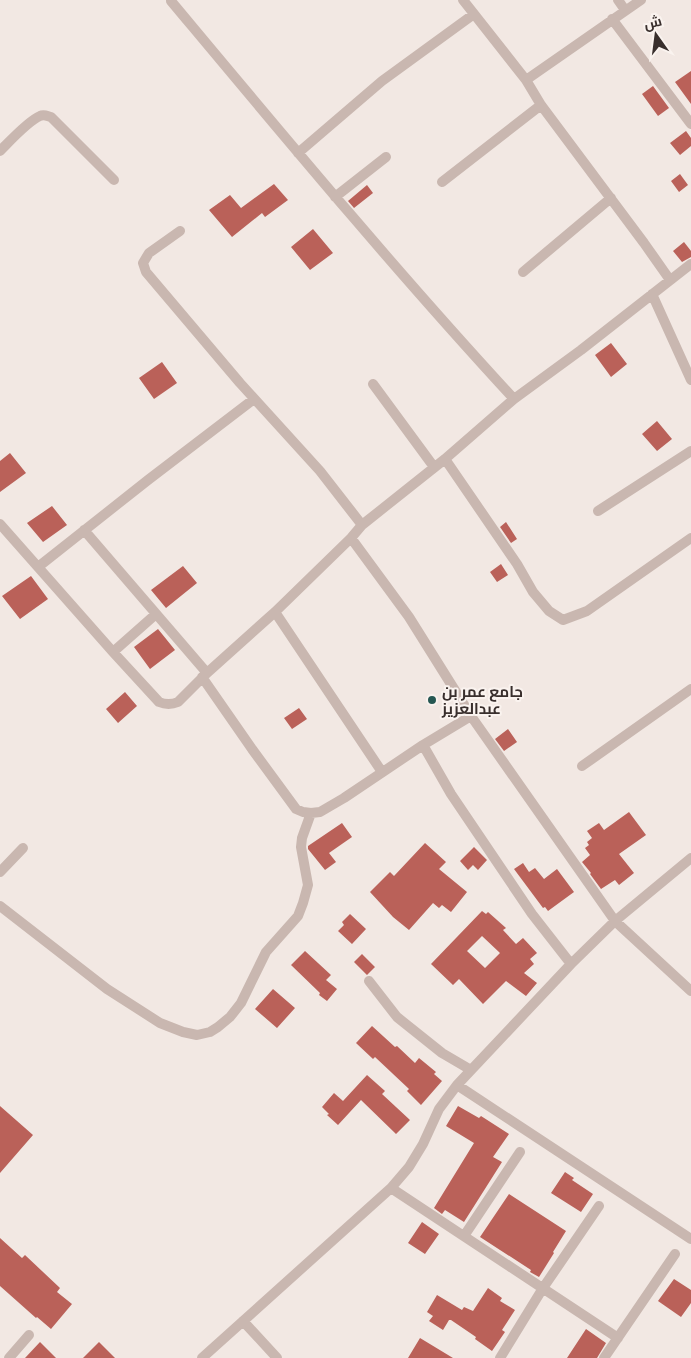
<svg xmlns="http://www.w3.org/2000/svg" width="691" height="1358" font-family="Ubuntu,Cairo,sans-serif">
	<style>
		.building { fill: #ba6159; fill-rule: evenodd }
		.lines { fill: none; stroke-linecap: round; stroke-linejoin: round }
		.minor { stroke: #c9b7b0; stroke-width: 10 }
		.poi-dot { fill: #265752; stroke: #faf3ef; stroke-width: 2 }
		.labels { text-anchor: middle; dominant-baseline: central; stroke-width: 4; stroke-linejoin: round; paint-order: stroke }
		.poi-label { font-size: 15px; font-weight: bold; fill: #392f2d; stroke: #faf3ef; text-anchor: start }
	</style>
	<rect width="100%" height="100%" fill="#f2e8e3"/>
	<path class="building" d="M 691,71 L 691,104 L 675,82 Z
		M 653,86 L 669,108 L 658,116 L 642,94 Z
		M 686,131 L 691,138 L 691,146 L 680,155 L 670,143 Z
		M 680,174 L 688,185 L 679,192 L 671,181 Z
		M 274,184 L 288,200 L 265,217 L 262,213 L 232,237 L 209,210 L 230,195 L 241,208 Z
		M 367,185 L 373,193 L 354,208 L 348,201 Z
		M 313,229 L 333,253 L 310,270 L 291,247 Z
		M 684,242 L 691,251 L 691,257 L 682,262 L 673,251 Z
		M 611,343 L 627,364 L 611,377 L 595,355 Z
		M 162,362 L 177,383 L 154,399 L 139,378 Z
		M 657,421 L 672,439 L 657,451 L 642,434 Z
		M 10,453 L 26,473 L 0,492 L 0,461 Z
		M 52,506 L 67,525 L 43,542 L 27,523 Z
		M 506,522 L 517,539 L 511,543 L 500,527 Z
		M 501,564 L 508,575 L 497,582 L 490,572 Z
		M 183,566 L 197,583 L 166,608 L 151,590 Z
		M 31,576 L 48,599 L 20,619 L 2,596 Z
		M 158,629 L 175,650 L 150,669 L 134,647 Z
		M 125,692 L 137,706 L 118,723 L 106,709 Z
		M 299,708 L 307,719 L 292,729 L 284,718 Z
		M 508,729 L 517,742 L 504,751 L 495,739 Z
		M 629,812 L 646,835 L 619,854 L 634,873 L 619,885 L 615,880 L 601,889 L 590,874 L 591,873 L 582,862 L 590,855 L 585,848 L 589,845 L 587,842 L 592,838 L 587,831 L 599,823 L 604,830 Z
		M 342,823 L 352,837 L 329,853 L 336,862 L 325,870 L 308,849 L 308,846 Z
		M 425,843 L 446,862 L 439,869 L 467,892 L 451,912 L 442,905 L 439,908 L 433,903 L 409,930 L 393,917 L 370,892 L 390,872 L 394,876 Z
		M 474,847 L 487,860 L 478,870 L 473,865 L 468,870 L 460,861 Z
		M 523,863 L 529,872 L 535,868 L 544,879 L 557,869 L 574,892 L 548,911 L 545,907 L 543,908 L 514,869 Z
		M 482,911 L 486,914 L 488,912 L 506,928 L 503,930 L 516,944 L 523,938 L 537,953 L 530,959 L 534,964 L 524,973 L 537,983 L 526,996 L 506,981 L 483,1004 L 459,979 L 453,985 L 431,964 ZM 482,936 L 500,953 L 485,968 L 467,951 Z
		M 350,914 L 366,929 L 352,944 L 338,931 L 344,925 L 342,922 Z
		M 305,951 L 331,975 L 326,980 L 337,989 L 327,1001 L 319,995 L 320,993 L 291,965 Z
		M 362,954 L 375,967 L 367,975 L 354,962 Z
		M 273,989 L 295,1008 L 277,1028 L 255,1009 Z
		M 372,1026 L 395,1047 L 397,1046 L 415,1063 L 419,1058 L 436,1072 L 434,1074 L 442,1081 L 421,1105 L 407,1091 L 409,1089 L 375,1057 L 373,1059 L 356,1043 Z
		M 367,1075 L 385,1091 L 382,1094 L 410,1120 L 396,1134 L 361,1100 L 338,1125 L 327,1115 L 329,1114 L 322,1107 L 334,1093 L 343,1101 Z
		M 0,1106 L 33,1135 L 0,1173 Z
		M 458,1106 L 479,1118 L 481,1116 L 509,1134 L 493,1157 L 502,1162 L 464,1222 L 445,1210 L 442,1214 L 434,1208 L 474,1143 L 446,1126 Z
		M 565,1172 L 574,1178 L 572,1180 L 593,1194 L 581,1212 L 551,1193 Z
		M 509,1194 L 566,1231 L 553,1252 L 554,1253 L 539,1277 L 530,1272 L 531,1270 L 480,1237 Z
		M 422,1222 L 439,1234 L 425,1254 L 408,1243 Z
		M 0,1238 L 22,1258 L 25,1255 L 60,1288 L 57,1292 L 72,1304 L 51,1329 L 37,1317 L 36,1318 L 0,1286 Z
		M 674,1279 L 691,1290 L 691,1303 L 681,1317 L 658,1301 Z
		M 488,1288 L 502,1298 L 500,1301 L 515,1310 L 502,1330 L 505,1332 L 492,1351 L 475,1339 L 476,1337 L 451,1320 L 449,1320 L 443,1330 L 429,1321 L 433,1316 L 427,1312 L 437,1295 L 462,1310 L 464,1307 L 473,1311 Z
		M 586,1329 L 606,1343 L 597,1358 L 567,1358 Z
		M 420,1338 L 453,1358 L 408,1358 Z
		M 40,1342 L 56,1358 L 25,1358 Z
		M 99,1342 L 115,1358 L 83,1358 Z"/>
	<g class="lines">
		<path class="minor" d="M 463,0 L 526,80 L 541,105 L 644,243 L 670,280
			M 618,0 L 625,10
			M 171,1 C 283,135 395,270 514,399
			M 612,19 L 691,124
			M 526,80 L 641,0
			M 0,151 C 10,141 28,121 40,116 C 44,114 47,116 51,117 L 114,180
			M 298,153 L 382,81 L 474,14
			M 442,182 L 541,105
			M 335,197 L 386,157
			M 180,231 L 149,253 L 143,263 L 146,272 L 240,383 L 320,471 L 362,525
			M 523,272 L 611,198
			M 652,294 L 691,380
			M 373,384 L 434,467
			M 445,459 L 517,564 L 533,592 L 549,611 L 563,620 L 587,611 L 691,538
			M 598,511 L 691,451
			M 0,524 L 113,652 L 159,702 C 166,705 171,705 178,702 L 207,673 L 275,612 L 351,538 L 362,525 L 445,459 L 514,399 L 581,350 L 691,264
			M 84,530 L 207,673
			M 351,538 L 409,617 L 471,716 L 615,921 L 691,991
			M 38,567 L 148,480 L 254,399
			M 275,612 L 382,772
			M 113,652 L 156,614
			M 202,677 L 252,749 L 296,809 L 303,812 L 311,813 L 320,812 L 344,798 L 423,745 L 471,716
			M 423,745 L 451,794 L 532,914 L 571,964
			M 582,766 L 691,689
			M 0,872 L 23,848
			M 0,906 L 107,989 L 160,1023 L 183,1032 L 197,1035 L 210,1032 L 218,1027 L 230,1017 L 241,1003 L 266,952 L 298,916 L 303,903 L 308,885 L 301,847 L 302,838 L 311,813
			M 369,981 L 397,1017 L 442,1053 L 471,1070
			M 457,1085 L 691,1239
			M 391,1188 L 618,1338
			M 464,1236 L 520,1152
			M 243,1321 L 277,1358
			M 9,1358 L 29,1335
			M 202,1358 L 391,1188 L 409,1167 L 423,1144 L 439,1109 L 457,1085 L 571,964 L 615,921 L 691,858
			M 500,1358 L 543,1288 L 599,1206
			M 604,1358 L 675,1254"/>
	</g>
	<circle class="poi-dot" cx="432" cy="700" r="5"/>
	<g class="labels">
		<g class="poi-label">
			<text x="442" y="691">جامع عمر بن<tspan x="442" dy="17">عبدالعزيز</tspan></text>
		</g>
	</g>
	<g transform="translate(656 35) rotate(346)" stroke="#faf3ef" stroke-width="4" paint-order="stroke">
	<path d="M0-4L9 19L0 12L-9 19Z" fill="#392f2d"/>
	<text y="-8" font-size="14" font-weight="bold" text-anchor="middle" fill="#392f2d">ش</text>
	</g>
</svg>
